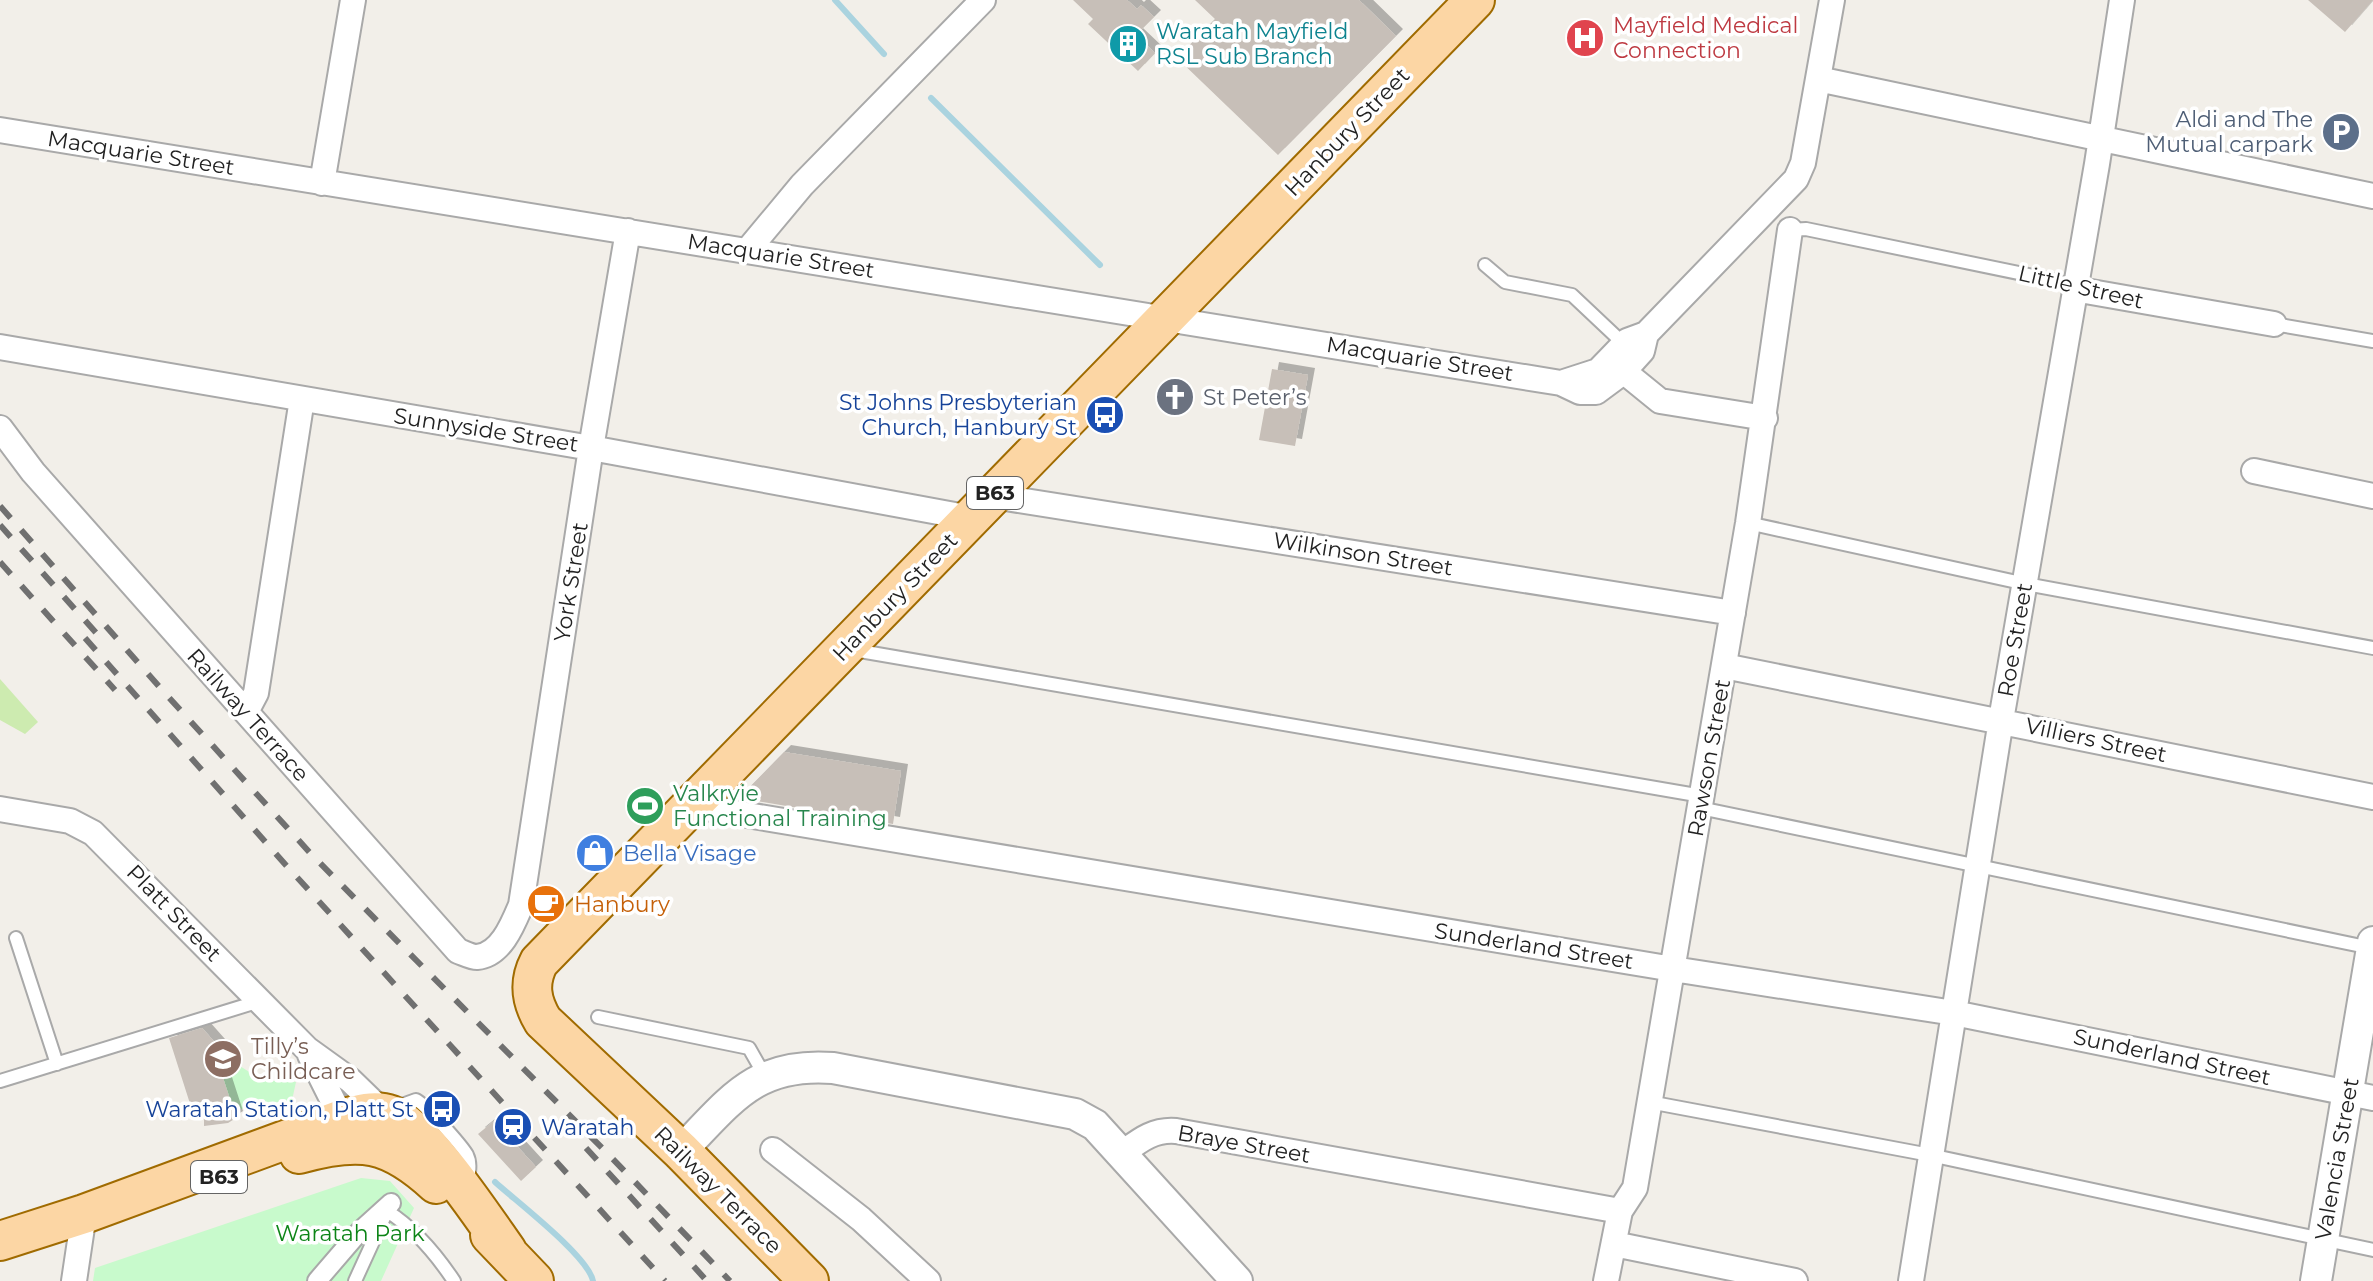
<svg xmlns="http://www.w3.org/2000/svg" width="2373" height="1281" font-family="Montserrat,sans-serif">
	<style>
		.grass { fill: #cdebb0 }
		.park { fill: #c8facc }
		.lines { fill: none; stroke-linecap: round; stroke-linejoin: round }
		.stream { stroke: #aad3df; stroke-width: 6 }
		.building { fill: #c7bfb8; filter: url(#shadow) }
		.service-casing { stroke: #a9a9a9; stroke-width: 16 }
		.pedestrian-casing { stroke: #a9a9a9; stroke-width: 22 }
		.minor-casing { stroke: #a9a9a9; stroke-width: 28 }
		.tertiary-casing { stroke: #a9a9a9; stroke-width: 34 }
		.primary-casing { stroke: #a06b00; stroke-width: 42 }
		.service { stroke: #fff; stroke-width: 12 }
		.pedestrian { stroke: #fff; stroke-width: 18 }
		.minor { stroke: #fff; stroke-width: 24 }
		.tertiary { stroke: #fff; stroke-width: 30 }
		.primary { stroke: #fcd6a4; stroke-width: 38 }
		.rail { stroke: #707070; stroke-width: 6; stroke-dasharray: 16 16; stroke-linecap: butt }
		.labels { text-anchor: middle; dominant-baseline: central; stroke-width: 7; stroke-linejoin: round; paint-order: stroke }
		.shield { fill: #fff; stroke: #646464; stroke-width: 2 }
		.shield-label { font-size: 20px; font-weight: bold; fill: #222 }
		.health-label { font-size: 22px; fill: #be3a42; stroke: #fff; text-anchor: start }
		.culture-label { font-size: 22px; fill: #0d838f; stroke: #fff; text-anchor: start }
		.service-label { font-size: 22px; fill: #4e5e75; stroke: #fff; text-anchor: end }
		.street-label { font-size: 22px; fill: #222; stroke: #fff }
		.worship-label { font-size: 22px; fill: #5b616d; stroke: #fff; text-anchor: start }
		.transit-label { font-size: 22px; fill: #164399; stroke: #fff; text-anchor: end }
		.leisure-label { font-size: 22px; fill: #27864d; stroke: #fff; text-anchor: start }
		.shop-label { font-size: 22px; fill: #366cbe; stroke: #fff; text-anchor: start }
		.food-label { font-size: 22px; fill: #c56008; stroke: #fff; text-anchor: start }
		.education-label { font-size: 22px; fill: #785e54; stroke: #fff; text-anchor: start }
		.park-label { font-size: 22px; fill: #0c8416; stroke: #fff }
	</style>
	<defs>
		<filter id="shadow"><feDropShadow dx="7" dy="-7" stdDeviation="0" flood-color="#0004"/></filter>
	</defs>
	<rect width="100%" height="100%" fill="#f2efe9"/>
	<path class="grass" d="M 0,679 L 38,722 L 25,734 L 0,720 Z"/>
	<path class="park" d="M 218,1046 C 233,1062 252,1078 275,1081 C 282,1082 289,1081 296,1082 L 291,1105 L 253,1118 L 249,1106 L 234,1112 L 221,1072 L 206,1049 Z
		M 361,1178 L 390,1181 L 414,1208 L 381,1281 L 93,1281 L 95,1268 Z"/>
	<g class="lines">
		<path class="stream" d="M 835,0 L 884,54
			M 931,98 L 1100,265
			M 495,1182 C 517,1202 588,1256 593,1281"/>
	</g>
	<path class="building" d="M 1073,0 L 1127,0 L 1137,9 L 1141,5 L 1154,17 L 1136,35 L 1155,53 L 1138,71 L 1088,24 L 1093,19 Z
		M 1195,0 L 1359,0 L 1396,36 L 1278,155 L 1177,58 L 1215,19 Z
		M 2308,0 L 2373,0 L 2345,32 Z
		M 1272,369 L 1308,375 L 1295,446 L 1259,440 Z
		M 784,752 L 901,771 L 893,824 L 739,798 Z
		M 202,1028 L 218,1046 L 213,1047 L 236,1118 L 228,1123 L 204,1126 L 204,1119 L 199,1120 L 196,1112 L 193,1113 L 169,1038 Z
		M 494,1121 L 536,1167 L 521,1181 L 478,1134 Z"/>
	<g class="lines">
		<g class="service-casing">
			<path id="service" d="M 1790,230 L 1806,229 L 2057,281 L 2074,289
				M 1485,265 L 1505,282 L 1572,295 L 1624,344
				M 2274,324 L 2373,341
				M 1748,523 L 2026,584 L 2373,648
				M 854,650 L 1702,796
				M 1700,808 L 2371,948
				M 16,938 L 57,1064
				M 598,1017 L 749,1048 L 765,1076
				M 0,1081 L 260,1001
				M 1649,1102 L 1930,1155 L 2373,1250
				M 394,1108 L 416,1100 C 424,1103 462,1146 467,1155 C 471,1163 469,1172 468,1180
				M 355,1281 L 387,1211 C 414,1228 436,1254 454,1281"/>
		</g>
		<g class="pedestrian-casing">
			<path id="pedestrian" d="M 317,1281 L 360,1231 L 391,1203"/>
		</g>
		<g class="minor-casing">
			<path id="minor" d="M 1818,79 L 2373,196
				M 0,130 L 1561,383 L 1580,392 L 1596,392 L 1623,372 L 1642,351 L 1646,334
				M 322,183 L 353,0
				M 747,251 L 802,185 L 983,0
				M 2074,289 L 2274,324
				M 0,347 L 591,448 L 971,518
				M 1612,362 L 1660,401 L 1765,418
				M 1561,383 L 1598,371 L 1627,341 L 1646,334 L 1796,179 L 1803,163 L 1832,0
				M 0,428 L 33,472 L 458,951 C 464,953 471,957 477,957 C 501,955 513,924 521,905 L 591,448 L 628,231
				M 2254,471 L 2373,496
				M 993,496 L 1733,613
				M 1724,666 L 2373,797
				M 246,712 L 256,693 L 302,399
				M 693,806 L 1673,969 L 1954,1013 L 2373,1098
				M 0,809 L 70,821 L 93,833 L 307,1049 L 350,1080 L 384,1113
				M 310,1055 L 342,1119
				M 773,1150 L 861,1219 L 928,1281
				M 1121,1154 C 1139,1141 1153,1129 1176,1131 L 1620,1211
				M 1614,1244 L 1795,1281
				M 74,1281 L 84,1214
				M 1606,1281 L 1620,1211 L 1635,1188 L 1748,523 L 1790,230
				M 1911,1281 L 2001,720 L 2097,164 L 2122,0"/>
		</g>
		<g class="tertiary-casing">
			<path id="tertiary" d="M 681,1151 C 731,1100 755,1062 833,1068 L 1075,1114 L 1095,1125 L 1237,1281
				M 2316,1281 L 2373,942"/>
		</g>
		<g class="primary-casing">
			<path id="primary" d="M 299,1154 C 361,1137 389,1141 436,1184
				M 490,1235 L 534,1281
				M 0,1241 L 84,1214 L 342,1119 C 358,1114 375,1109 391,1115 C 424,1127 485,1220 507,1251
				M 809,1281 L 681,1151 L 543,1021 C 531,1001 528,983 539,962 L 1475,0"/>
		</g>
		<use href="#service" class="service"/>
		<use href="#pedestrian" class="pedestrian"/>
		<use href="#minor" class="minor"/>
		<use href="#tertiary" class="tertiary"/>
		<use href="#primary" class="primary"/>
		<path class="rail" d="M 0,506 L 163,691 L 312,855 L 609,1155 L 730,1281
			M 0,525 L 106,644
			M 0,562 L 115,690
			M 85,638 L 284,863 L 665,1281
			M 586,1148 L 707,1281"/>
	</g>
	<defs>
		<g id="hospital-disc" transform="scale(2)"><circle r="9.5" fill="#e0444e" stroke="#fff"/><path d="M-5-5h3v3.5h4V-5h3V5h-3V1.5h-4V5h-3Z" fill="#fff"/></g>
		<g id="building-disc" transform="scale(2)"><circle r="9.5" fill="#0f9aa8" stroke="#fff"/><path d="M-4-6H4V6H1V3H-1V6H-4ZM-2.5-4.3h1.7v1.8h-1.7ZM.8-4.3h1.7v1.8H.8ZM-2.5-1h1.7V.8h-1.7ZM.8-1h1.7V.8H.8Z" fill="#fff"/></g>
		<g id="parking-disc" transform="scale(2)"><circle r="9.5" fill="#5c6f8a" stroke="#fff"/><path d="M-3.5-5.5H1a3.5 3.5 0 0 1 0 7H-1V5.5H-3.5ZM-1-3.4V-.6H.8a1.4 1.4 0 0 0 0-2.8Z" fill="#fff"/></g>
		<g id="church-disc" transform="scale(2)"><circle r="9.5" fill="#6b7280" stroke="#fff"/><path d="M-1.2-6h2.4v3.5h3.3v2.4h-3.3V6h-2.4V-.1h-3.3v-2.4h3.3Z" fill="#fff"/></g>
		<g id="bus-disc" transform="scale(2)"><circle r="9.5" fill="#1a4fb4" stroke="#fff"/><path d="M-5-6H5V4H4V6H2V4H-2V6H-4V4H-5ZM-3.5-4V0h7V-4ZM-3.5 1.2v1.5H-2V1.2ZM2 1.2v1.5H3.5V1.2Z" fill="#fff"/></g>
		<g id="stadium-disc" transform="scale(2)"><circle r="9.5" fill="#2e9e5b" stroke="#fff"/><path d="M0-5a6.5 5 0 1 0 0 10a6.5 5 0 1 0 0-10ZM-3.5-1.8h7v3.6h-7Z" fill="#fff"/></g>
		<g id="shop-disc" transform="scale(2)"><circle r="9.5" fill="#3f7fe0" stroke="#fff"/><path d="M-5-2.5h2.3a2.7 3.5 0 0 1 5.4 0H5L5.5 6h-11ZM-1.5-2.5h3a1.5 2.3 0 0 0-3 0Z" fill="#fff"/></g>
		<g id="cafe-disc" transform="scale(2)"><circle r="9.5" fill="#e8710a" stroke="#fff"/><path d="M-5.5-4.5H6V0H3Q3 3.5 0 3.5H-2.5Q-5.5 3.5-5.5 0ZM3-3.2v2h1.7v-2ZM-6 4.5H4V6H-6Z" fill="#fff"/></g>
		<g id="school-disc" transform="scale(2)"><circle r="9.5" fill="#8d6e63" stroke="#fff"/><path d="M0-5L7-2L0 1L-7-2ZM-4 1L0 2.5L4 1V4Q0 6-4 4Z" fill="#fff"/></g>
		<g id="station-disc" transform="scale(2)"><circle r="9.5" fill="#1a4fb4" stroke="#fff"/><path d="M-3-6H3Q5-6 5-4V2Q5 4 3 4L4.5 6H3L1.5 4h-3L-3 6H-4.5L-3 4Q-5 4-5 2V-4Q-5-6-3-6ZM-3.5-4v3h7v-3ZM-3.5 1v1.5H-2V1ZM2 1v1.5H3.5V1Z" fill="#fff"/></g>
	</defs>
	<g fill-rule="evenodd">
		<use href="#hospital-disc" x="1585" y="38"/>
		<use href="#building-disc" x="1128" y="44"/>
		<use href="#parking-disc" x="2341" y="132"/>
		<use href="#church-disc" x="1175" y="397"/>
		<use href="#bus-disc" x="1105" y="415"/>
		<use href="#stadium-disc" x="645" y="806"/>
		<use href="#shop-disc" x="595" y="853"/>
		<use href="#cafe-disc" x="546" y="904"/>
		<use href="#school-disc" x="223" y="1059"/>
		<use href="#bus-disc" x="442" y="1109"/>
		<use href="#station-disc" x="513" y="1127"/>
	</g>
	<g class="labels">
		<g class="shield">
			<rect x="967" y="477" width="56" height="32" rx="6"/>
			<rect x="191" y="1161" width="56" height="32" rx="6"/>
		</g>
		<g class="shield-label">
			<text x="995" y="493">B63</text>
			<text x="219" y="1177">B63</text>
		</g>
		<g class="health-label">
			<text x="1613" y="25">Mayfield Medical<tspan x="1613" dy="25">Connection</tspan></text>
		</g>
		<g class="culture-label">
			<text x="1156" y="31">Waratah Mayfield<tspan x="1156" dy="25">RSL Sub Branch</tspan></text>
		</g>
		<g class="service-label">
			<text x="2313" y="119">Aldi and The<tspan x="2313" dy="25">Mutual carpark</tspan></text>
		</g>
		<g class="street-label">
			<text transform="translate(1347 132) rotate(-46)">Hanbury Street</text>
			<text transform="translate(141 153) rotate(9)">Macquarie Street</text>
			<text transform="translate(781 256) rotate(9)">Macquarie Street</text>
			<text transform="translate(2081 287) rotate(13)">Little Street</text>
			<text transform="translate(1420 359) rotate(9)">Macquarie Street</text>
			<text transform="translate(486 430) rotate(9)">Sunnyside Street</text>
			<text transform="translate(1363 554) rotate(9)">Wilkinson Street</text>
			<text transform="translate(571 582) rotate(-81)">York Street</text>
			<text transform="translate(895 597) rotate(-46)">Hanbury Street</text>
			<text transform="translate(2015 640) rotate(-80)">Roe Street</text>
			<text transform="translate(248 715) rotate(48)">Railway Terrace</text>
			<text transform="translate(2096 740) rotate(12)">Villiers Street</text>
			<text transform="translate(1709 758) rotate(-80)">Rawson Street</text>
			<text transform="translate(174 913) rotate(46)">Platt Street</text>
			<text transform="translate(1534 946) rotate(9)">Sunderland Street</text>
			<text transform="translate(2172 1057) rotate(12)">Sunderland Street</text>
			<text transform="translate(1244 1144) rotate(10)">Braye Street</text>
			<text transform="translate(2337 1159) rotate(-80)">Valencia Street</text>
			<text transform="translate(718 1190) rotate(45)">Railway Terrace</text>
		</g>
		<g class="worship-label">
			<text x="1203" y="397">St Peter’s</text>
		</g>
		<g class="transit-label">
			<text x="1077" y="402">St Johns Presbyterian<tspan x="1077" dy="25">Church, Hanbury St</tspan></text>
			<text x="414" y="1109">Waratah Station, Platt St</text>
			<text x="541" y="1127" text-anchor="start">Waratah</text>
		</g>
		<g class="leisure-label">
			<text x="673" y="793">Valkryie<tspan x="673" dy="25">Functional Training</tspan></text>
		</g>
		<g class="shop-label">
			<text x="623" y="853">Bella Visage</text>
		</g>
		<g class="food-label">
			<text x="574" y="904">Hanbury</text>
		</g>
		<g class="education-label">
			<text x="251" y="1046">Tilly’s<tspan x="251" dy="25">Childcare</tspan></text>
		</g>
		<g class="park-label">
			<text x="350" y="1233">Waratah Park</text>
		</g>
	</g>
</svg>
